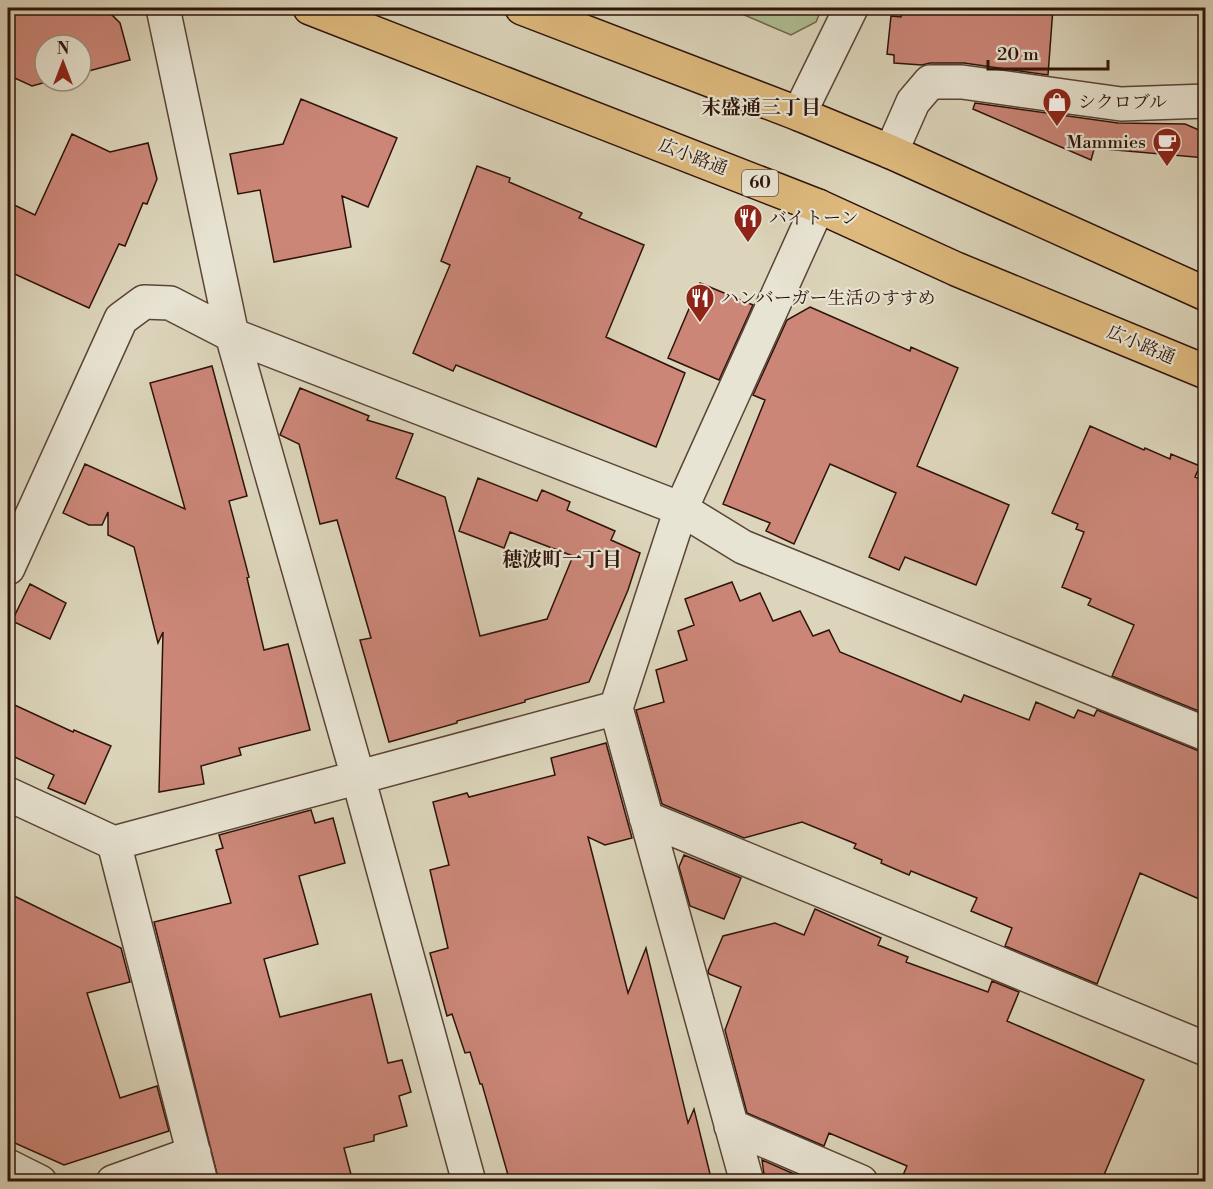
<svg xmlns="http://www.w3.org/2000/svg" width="1213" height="1189" font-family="'Libre Bodoni','Noto Serif JP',serif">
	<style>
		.green { fill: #afbd91; stroke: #6e684d; stroke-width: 1.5 }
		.building { fill: #cb8678; stroke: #2e1309; stroke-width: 1.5 }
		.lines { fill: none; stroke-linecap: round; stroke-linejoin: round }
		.minor-casing { stroke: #5a4436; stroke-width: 36 }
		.major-casing { stroke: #2e1309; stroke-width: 36 }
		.minor { stroke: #e8e4d3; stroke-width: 33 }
		.major { stroke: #deba7e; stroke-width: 33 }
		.labels { text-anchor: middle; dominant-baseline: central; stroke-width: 4.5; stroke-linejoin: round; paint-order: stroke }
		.shield { fill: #e8e4d3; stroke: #665246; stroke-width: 1.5 }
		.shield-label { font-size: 16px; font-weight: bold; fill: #2e1309 }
		.poi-label { font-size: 18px; fill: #2e1309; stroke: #e8e4d3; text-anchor: start }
		.street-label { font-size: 18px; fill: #2e1309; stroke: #e8e4d3 }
		.neighbourhood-label { font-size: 20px; font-weight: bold; fill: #2e1309; stroke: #e8e4d3 }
	</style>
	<rect width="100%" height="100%" fill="#dcd5bb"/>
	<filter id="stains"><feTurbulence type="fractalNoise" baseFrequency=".00333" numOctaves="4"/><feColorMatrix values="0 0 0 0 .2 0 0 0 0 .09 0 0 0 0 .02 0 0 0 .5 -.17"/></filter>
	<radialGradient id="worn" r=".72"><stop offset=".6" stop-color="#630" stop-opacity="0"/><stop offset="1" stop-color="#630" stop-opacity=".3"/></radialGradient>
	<path class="green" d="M 728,8 L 822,8 L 816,22 L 791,35 Z"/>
	<path class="building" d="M 8,8 L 96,8 L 110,13 L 120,23 L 130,60 L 81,73 L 81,45 L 45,45 L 45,81 L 50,81 L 32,86 L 8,75 Z
		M 902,8 L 1053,8 L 1048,75 L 964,63 L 930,63 L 922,65 L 894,63 L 894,55 L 887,54 L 891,16 L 901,17 Z
		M 301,99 L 397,138 L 368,207 L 342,196 L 351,247 L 274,262 L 260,190 L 238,194 L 230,154 L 283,144 Z
		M 975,103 L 1118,123 L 1185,124 L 1206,133 L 1206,158 L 1104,149 L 1095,146 L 1091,160 L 973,109 Z
		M 72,134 L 110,152 L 148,143 L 157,179 L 147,204 L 143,203 L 125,246 L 119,244 L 89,308 L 8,271 L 8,202 L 35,215 Z
		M 477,166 L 510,178 L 509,182 L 582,213 L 579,218 L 644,245 L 606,337 L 685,373 L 656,447 L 456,365 L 453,371 L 413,353 L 450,265 L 441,261 Z
		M 700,283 L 753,305 L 719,380 L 668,358 Z
		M 810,307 L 910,351 L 911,347 L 958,368 L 917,466 L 1009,505 L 976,585 L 905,557 L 899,570 L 869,557 L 896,493 L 830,464 L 794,544 L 766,531 L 770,523 L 723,504 L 765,400 L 753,395 L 787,320 Z
		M 212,366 L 247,496 L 229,501 L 249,577 L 247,578 L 264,650 L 288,644 L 310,730 L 239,748 L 241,755 L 201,766 L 204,784 L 159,792 L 163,632 L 158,643 L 134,547 L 108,535 L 108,512 L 102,525 L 89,525 L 63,513 L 85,464 L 185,509 L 150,383 Z
		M 300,388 L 369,416 L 367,420 L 413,434 L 396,478 L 445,497 L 480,636 L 547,619 L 573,556 L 510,532 L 504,548 L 459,531 L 478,478 L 537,501 L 542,490 L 570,502 L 567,510 L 615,531 L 611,540 L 640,553 L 628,590 L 589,682 L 525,700 L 525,702 L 457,721 L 457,723 L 389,742 L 360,640 L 371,638 L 337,520 L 320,524 L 299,444 L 280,435 Z
		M 1090,426 L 1144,450 L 1145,448 L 1170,459 L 1171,454 L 1200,466 L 1195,477 L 1206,482 L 1206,714 L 1112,676 L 1134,625 L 1088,605 L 1091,599 L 1062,587 L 1084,532 L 1076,529 L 1078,524 L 1052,513 Z
		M 732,582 L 740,601 L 760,593 L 773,621 L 800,611 L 813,636 L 829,630 L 840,652 L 961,702 L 964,695 L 1029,720 L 1036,702 L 1074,718 L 1078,710 L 1094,716 L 1097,710 L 1199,751 L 1206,752 L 1206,902 L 1140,873 L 1097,984 L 1005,946 L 1012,928 L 971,911 L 977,898 L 911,871 L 909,875 L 881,863 L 882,860 L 854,848 L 856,844 L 802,822 L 744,838 L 662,804 L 636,710 L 664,702 L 656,670 L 687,660 L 678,631 L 694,625 L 685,599 Z
		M 30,584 L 66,603 L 50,639 L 12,621 Z
		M 8,702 L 73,732 L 74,730 L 111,746 L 85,804 L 48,788 L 54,775 L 8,754 Z
		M 606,743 L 632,838 L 605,845 L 588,837 L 628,993 L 646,948 L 688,1123 L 694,1109 L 712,1182 L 510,1182 L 482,1084 L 480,1084 L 470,1052 L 465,1053 L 452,1014 L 447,1016 L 430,953 L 448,948 L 430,870 L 449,865 L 433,802 L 467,793 L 469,797 L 555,775 L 551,758 Z
		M 311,810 L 315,823 L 333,818 L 345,863 L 299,876 L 318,944 L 264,959 L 280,1017 L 371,994 L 388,1063 L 402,1060 L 411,1092 L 399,1096 L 407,1126 L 374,1135 L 374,1141 L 344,1148 L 353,1182 L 219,1182 L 154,922 L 231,903 L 216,850 L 223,848 L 219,835 Z
		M 684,855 L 741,878 L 724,919 L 690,906 L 679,867 Z
		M 8,893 L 121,948 L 130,982 L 87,993 L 120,1098 L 157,1086 L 169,1131 L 64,1165 L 8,1140 Z
		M 815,909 L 881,938 L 878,945 L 908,957 L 906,962 L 988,992 L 992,981 L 1019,992 L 1007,1021 L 1144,1080 L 1101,1182 L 900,1182 L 907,1166 L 829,1133 L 824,1146 L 747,1113 L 725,1030 L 741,987 L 709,974 L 708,971 L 723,936 L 775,923 L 804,935 Z
		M 762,1160 L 810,1181 L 810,1182 L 765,1182 Z"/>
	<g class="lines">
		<g class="minor-casing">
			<path id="minor" d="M 163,8 L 232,335 L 358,777 L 469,1182
				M 799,114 L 851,8
				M 891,152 L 913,102 L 930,82 L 962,82 L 1121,104 L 1206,101
				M 8,568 L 121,319 L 144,302 L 170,303 L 232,335 L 681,509 L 743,547 L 1206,734
				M 8,794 L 114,843 L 616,708
				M 646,818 L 1206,1049
				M 114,843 L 201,1182
				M 731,1126 L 861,1182
				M 8,1166 L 40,1182
				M 113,1182 L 194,1153
				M 747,1182 L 616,708 L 681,509 L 818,206"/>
		</g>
		<g class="major-casing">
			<path id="major" d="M 310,8 L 818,206 L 956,269 L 1206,372
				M 522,8 L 799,114 L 891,152 L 1206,294"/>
		</g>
		<use href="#minor" class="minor"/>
		<use href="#major" class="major"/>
	</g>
	<defs>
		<g id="shop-pin" transform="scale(1.5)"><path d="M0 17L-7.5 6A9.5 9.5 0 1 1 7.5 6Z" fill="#8f2418" stroke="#e8e4d3"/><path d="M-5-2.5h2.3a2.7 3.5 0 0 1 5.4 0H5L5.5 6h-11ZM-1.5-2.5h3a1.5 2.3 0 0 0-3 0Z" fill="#fff"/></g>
		<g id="cafe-pin" transform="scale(1.5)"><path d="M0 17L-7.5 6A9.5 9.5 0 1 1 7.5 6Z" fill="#8f2418" stroke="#e8e4d3"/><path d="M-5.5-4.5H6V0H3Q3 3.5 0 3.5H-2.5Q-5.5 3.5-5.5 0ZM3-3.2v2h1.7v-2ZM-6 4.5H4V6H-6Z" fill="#fff"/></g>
		<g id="restaurant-pin" transform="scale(1.5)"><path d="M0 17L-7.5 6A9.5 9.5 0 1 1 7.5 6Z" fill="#8f2418" stroke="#e8e4d3"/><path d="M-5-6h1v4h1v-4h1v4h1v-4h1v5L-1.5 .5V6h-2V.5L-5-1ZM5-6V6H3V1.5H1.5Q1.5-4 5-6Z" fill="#fff"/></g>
	</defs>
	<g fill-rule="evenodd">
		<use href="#shop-pin" x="1057" y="102"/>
		<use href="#cafe-pin" x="1167" y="142"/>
		<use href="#restaurant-pin" x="748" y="218"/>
		<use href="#restaurant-pin" x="700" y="298"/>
	</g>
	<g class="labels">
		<rect class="shield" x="742" y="170" width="36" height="26" rx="4.5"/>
		<g class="shield-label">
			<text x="760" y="183">60</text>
		</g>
		<g class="poi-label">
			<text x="1078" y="102">シクロブル</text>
			<text x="1146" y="142" text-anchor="end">Mammies</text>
			<text x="769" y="218">バイトーン</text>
			<text x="721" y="298">ハンバーガー生活のすすめ</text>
		</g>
		<g class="street-label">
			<text transform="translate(693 157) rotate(21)">広小路通</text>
			<text transform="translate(1141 345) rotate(23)">広小路通</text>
		</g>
		<g class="neighbourhood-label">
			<text x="761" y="108">末盛通三丁目</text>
			<text x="562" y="560">穂波町一丁目</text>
		</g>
	</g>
	<rect width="1213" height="1189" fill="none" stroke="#dcd5bb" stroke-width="30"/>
	<rect x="9" y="9" width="1195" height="1171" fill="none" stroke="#2e1309" stroke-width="3"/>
	<rect x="15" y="15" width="1183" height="1159" fill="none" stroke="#2e1309" stroke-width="1.5"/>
	<g transform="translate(63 63)"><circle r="28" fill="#e8e4d3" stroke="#9e9082" stroke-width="1.5"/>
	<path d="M0-4.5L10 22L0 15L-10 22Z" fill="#8f2418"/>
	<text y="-9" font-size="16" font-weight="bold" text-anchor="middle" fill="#2e1309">N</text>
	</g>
	<path d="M988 60v9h120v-9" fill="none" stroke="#2e1309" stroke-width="3"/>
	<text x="997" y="60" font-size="18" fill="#2e1309" stroke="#e8e4d3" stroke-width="4.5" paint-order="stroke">20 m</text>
	<rect width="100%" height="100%" filter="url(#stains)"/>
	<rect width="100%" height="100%" fill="url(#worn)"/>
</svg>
